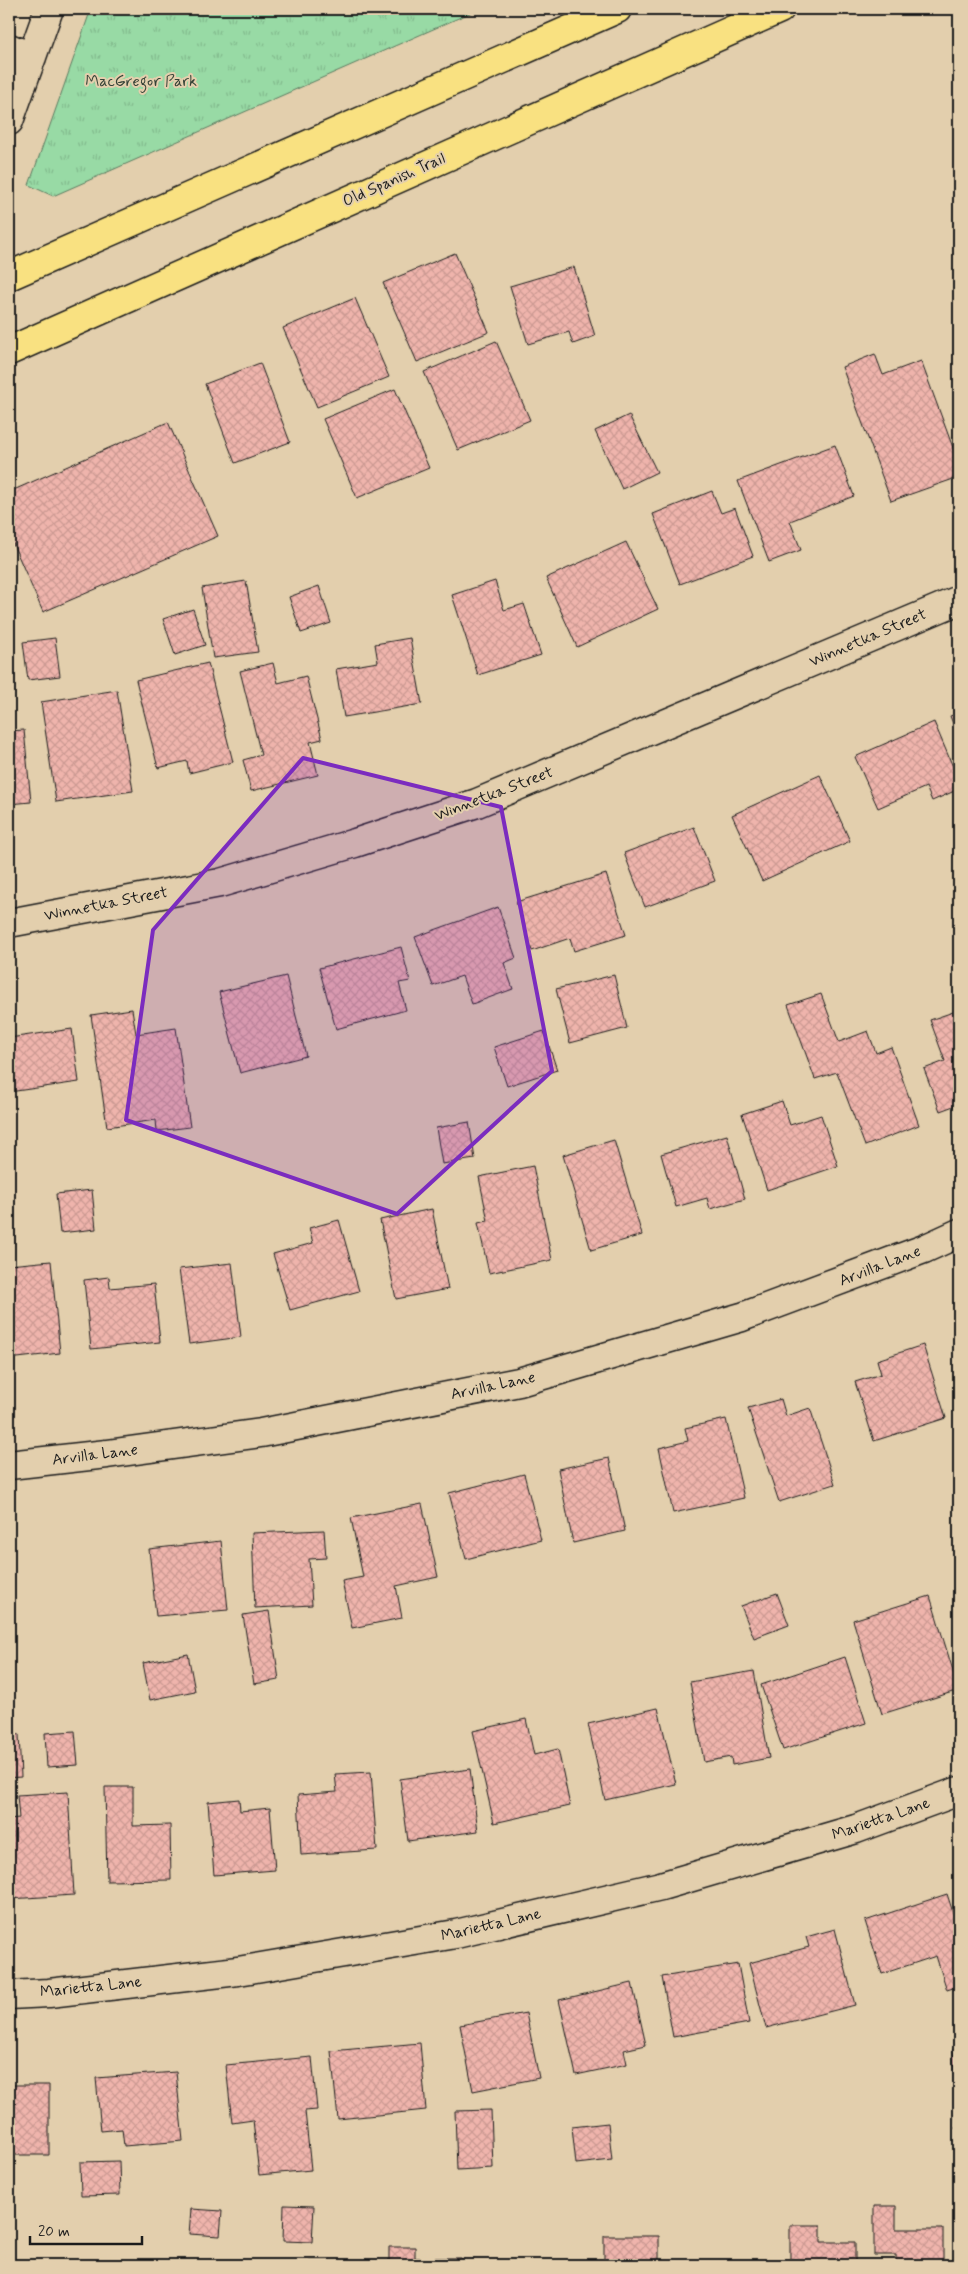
<svg xmlns="http://www.w3.org/2000/svg" width="968" height="2274" font-family="Mynerve,sans-serif">
	<style>
		.grass { fill: url(#grass-tufts); stroke: #5a7b60 }
		.building { fill: url(#building-cross-hatch); stroke: #1c1c1c }
		.lines { fill: none; stroke-linecap: round; stroke-linejoin: round }
		.minor-casing { stroke: #1c1c1c; stroke-width: 31 }
		.major-casing { stroke: #1c1c1c; stroke-width: 31 }
		.minor { stroke: #e3cfad; stroke-width: 28 }
		.major { stroke: #f9e181; stroke-width: 28 }
		.marked { fill: #7b2cbf; fill-opacity: 0.2; stroke: #7b2cbf; stroke-width: 4; stroke-linejoin: round }
		.labels { text-anchor: middle; dominant-baseline: central; stroke-width: 4; stroke-linejoin: round; paint-order: stroke }
		.park-label { font-size: 16px; fill: #354237; stroke: #e3cfad }
		.street-label { font-size: 16px; fill: #1c1c1c; stroke: #e3cfad }
	</style>
	<defs>
		<pattern id="grass-tufts" width="24" height="20" patternUnits="userSpaceOnUse" patternTransform="scale(1.25)"><rect width="24" height="20" fill="#98daa5"/><path d="M3 7l-1-3M5 7V3M7 7l1-3M15 17l-1-3M17 17v-4M19 17l1-3" fill="none" stroke="#82ba8d"/></pattern>
		<pattern id="building-cross-hatch" width="8" height="8" patternUnits="userSpaceOnUse" patternTransform="scale(1.25)"><rect width="8" height="8" fill="#efb4ac"/><path d="M0 0l8 8M0 8l8-8" fill="none" stroke="#cc9a93"/></pattern>
	</defs>
	<rect width="100%" height="100%" fill="#e3cfad"/>
	<filter id="ink" filterUnits="userSpaceOnUse"><feTurbulence type="fractalNoise" baseFrequency=".02" numOctaves="2"/><feDisplacementMap in="SourceGraphic" scale="10" xChannelSelector="R" yChannelSelector="G"/><feConvolveMatrix kernelMatrix="1 2 1 2 8 2 1 2 1" color-interpolation-filters="sRGB"/></filter>
	<g filter="url(#ink)">
		<path class="grass" d="M 91,9 L 479,9 L 53,196 L 29,185 Z"/>
		<path class="building" d="M 455,253 L 489,332 L 417,362 L 383,283 Z
			M 574,267 L 595,336 L 573,344 L 569,332 L 528,344 L 510,286 Z
			M 355,298 L 389,377 L 317,407 L 283,328 Z
			M 496,341 L 530,420 L 458,450 L 424,372 Z
			M 875,354 L 883,375 L 921,361 L 959,464 L 959,477 L 891,501 L 842,367 Z
			M 260,363 L 290,442 L 235,463 L 205,384 Z
			M 395,389 L 429,468 L 357,498 L 323,419 Z
			M 629,415 L 657,472 L 622,489 L 595,431 Z
			M 168,422 L 218,536 L 43,612 L 9,535 L 9,492 Z
			M 835,445 L 854,496 L 790,521 L 801,550 L 769,562 L 738,481 Z
			M 712,491 L 721,513 L 735,508 L 753,556 L 680,584 L 653,514 Z
			M 626,542 L 658,609 L 577,647 L 546,578 Z
			M 246,581 L 258,652 L 213,658 L 202,588 Z
			M 495,581 L 504,610 L 524,604 L 541,655 L 478,675 L 452,595 Z
			M 319,586 L 331,623 L 301,633 L 289,597 Z
			M 193,609 L 205,645 L 175,655 L 163,619 Z
			M 55,638 L 60,676 L 28,680 L 23,642 Z
			M 410,638 L 422,704 L 344,717 L 336,669 L 378,662 L 375,644 Z
			M 208,663 L 233,762 L 189,773 L 187,761 L 158,768 L 136,680 Z
			M 273,663 L 278,683 L 306,676 L 322,739 L 310,742 L 318,775 L 251,791 L 243,760 L 261,755 L 240,671 Z
			M 117,690 L 133,791 L 56,802 L 41,702 Z
			M 959,713 L 959,739 L 950,716 Z
			M 934,722 L 959,781 L 959,789 L 932,801 L 926,787 L 878,808 L 855,757 Z
			M 24,730 L 31,802 L 9,804 L 9,731 Z
			M 820,775 L 850,841 L 762,881 L 732,815 Z
			M 694,827 L 715,881 L 645,907 L 624,853 Z
			M 606,874 L 626,935 L 574,951 L 570,938 L 532,951 L 516,902 Z
			M 498,907 L 516,958 L 504,963 L 513,989 L 472,1004 L 462,976 L 433,986 L 415,937 Z
			M 401,947 L 410,981 L 399,983 L 406,1010 L 336,1029 L 319,968 Z
			M 614,975 L 627,1028 L 570,1043 L 556,989 Z
			M 286,976 L 306,1056 L 240,1073 L 219,992 Z
			M 821,994 L 839,1042 L 868,1031 L 876,1053 L 891,1047 L 919,1125 L 865,1146 L 837,1072 L 815,1079 L 788,1005 Z
			M 132,1009 L 136,1034 L 176,1028 L 190,1127 L 157,1131 L 156,1120 L 107,1127 L 91,1015 Z
			M 959,1010 L 959,1104 L 940,1111 L 924,1069 L 945,1061 L 930,1020 Z
			M 72,1029 L 79,1082 L 9,1092 L 9,1038 Z
			M 544,1031 L 557,1070 L 507,1086 L 494,1047 Z
			M 782,1101 L 790,1125 L 821,1115 L 838,1166 L 767,1190 L 742,1114 Z
			M 469,1122 L 475,1159 L 442,1164 L 436,1128 Z
			M 727,1135 L 745,1199 L 710,1209 L 707,1198 L 676,1207 L 661,1154 Z
			M 614,1140 L 642,1235 L 591,1250 L 563,1155 Z
			M 533,1166 L 552,1260 L 489,1273 L 478,1223 L 488,1221 L 479,1177 Z
			M 92,1190 L 96,1229 L 60,1233 L 56,1194 Z
			M 432,1209 L 448,1289 L 396,1299 L 380,1220 Z
			M 339,1220 L 359,1291 L 290,1310 L 273,1254 L 313,1243 L 309,1228 Z
			M 51,1261 L 60,1353 L 9,1359 L 9,1265 Z
			M 232,1263 L 241,1337 L 189,1344 L 179,1269 Z
			M 109,1277 L 110,1288 L 154,1284 L 160,1342 L 91,1349 L 84,1280 Z
			M 923,1345 L 946,1418 L 874,1441 L 855,1382 L 881,1374 L 877,1360 Z
			M 781,1399 L 786,1416 L 810,1408 L 835,1484 L 779,1502 L 748,1408 Z
			M 726,1419 L 744,1498 L 673,1513 L 659,1448 L 688,1441 L 685,1428 Z
			M 609,1458 L 625,1531 L 573,1543 L 558,1469 Z
			M 524,1474 L 541,1540 L 466,1559 L 449,1493 Z
			M 422,1504 L 438,1577 L 396,1586 L 402,1618 L 352,1628 L 342,1581 L 363,1577 L 351,1518 Z
			M 324,1530 L 326,1558 L 309,1559 L 312,1605 L 255,1608 L 252,1533 Z
			M 221,1541 L 228,1610 L 156,1616 L 149,1549 Z
			M 9,1581 L 10,1636 L 9,1636 Z
			M 777,1593 L 789,1625 L 754,1638 L 741,1606 Z
			M 930,1596 L 959,1690 L 882,1714 L 853,1620 Z
			M 269,1611 L 279,1680 L 254,1684 L 243,1615 Z
			M 188,1654 L 195,1691 L 150,1700 L 143,1663 Z
			M 845,1657 L 866,1723 L 783,1750 L 761,1685 Z
			M 754,1671 L 769,1758 L 732,1765 L 731,1757 L 704,1762 L 690,1682 Z
			M 658,1708 L 676,1784 L 605,1800 L 588,1724 Z
			M 526,1719 L 534,1755 L 558,1749 L 570,1806 L 494,1823 L 473,1731 Z
			M 75,1731 L 78,1765 L 47,1767 L 45,1733 Z
			M 9,1734 L 19,1734 L 21,1777 L 9,1778 Z
			M 470,1769 L 478,1831 L 408,1841 L 400,1779 Z
			M 371,1772 L 377,1850 L 301,1855 L 298,1795 L 337,1792 L 335,1774 Z
			M 105,1787 L 133,1787 L 133,1826 L 170,1825 L 171,1880 L 107,1881 Z
			M 68,1792 L 74,1895 L 9,1899 L 9,1819 L 19,1818 L 17,1795 Z
			M 239,1799 L 240,1811 L 270,1808 L 275,1870 L 214,1875 L 208,1802 Z
			M 947,1894 L 959,1931 L 959,1986 L 947,1990 L 936,1956 L 882,1974 L 865,1921 Z
			M 835,1929 L 855,2005 L 766,2028 L 749,1963 L 809,1947 L 806,1937 Z
			M 738,1964 L 749,2023 L 673,2037 L 662,1977 Z
			M 632,1983 L 646,2045 L 624,2050 L 627,2064 L 576,2075 L 559,2000 Z
			M 526,2013 L 539,2078 L 473,2091 L 460,2025 Z
			M 420,2043 L 426,2110 L 338,2119 L 331,2051 Z
			M 953,2049 L 959,2049 L 959,2139 L 957,2139 Z
			M 312,2057 L 317,2110 L 305,2111 L 311,2170 L 259,2175 L 253,2120 L 232,2123 L 226,2065 Z
			M 176,2072 L 183,2141 L 124,2146 L 122,2129 L 101,2131 L 96,2078 Z
			M 9,2085 L 49,2085 L 49,2155 L 9,2155 Z
			M 491,2110 L 493,2168 L 457,2170 L 455,2111 Z
			M 608,2123 L 612,2160 L 576,2164 L 572,2127 Z
			M 119,2161 L 120,2195 L 81,2196 L 80,2162 Z
			M 284,2205 L 314,2206 L 312,2242 L 283,2241 Z
			M 874,2206 L 896,2206 L 896,2229 L 943,2229 L 943,2265 L 896,2265 L 896,2255 L 874,2255 Z
			M 191,2209 L 222,2211 L 220,2236 L 189,2234 Z
			M 790,2225 L 821,2225 L 821,2242 L 855,2242 L 855,2265 L 790,2265 Z
			M 604,2236 L 659,2236 L 659,2265 L 593,2265 L 604,2264 Z
			M 389,2247 L 415,2247 L 415,2258 L 461,2258 L 461,2265 L 389,2265 Z
			M 309,2262 L 371,2262 L 371,2265 L 309,2265 Z"/>
		<g class="lines">
			<g class="minor-casing">
				<path id="minor" d="M 9,48 L 32,57
					M 9,121 L 49,9
					M 9,923 L 220,883 L 355,843 L 477,803 L 959,600
					M 9,1465 L 107,1454 L 261,1433 L 519,1382 L 742,1317 L 924,1249 L 959,1233
					M 9,1995 L 49,1993 L 238,1971 L 456,1934 L 661,1886 L 856,1829 L 959,1791"/>
			</g>
			<g class="major-casing">
				<path id="major" d="M 9,276 L 617,9
					M 9,351 L 780,9"/>
			</g>
			<use href="#minor" class="minor"/>
			<use href="#major" class="major"/>
		</g>
	</g>
	<path class="marked" d="M 303,758 L 501,807 L 552,1071 L 397,1214 L 126,1120 L 153,930 Z"/>
	<g class="labels">
		<g class="park-label">
			<text x="141" y="81">MacGregor Park</text>
		</g>
		<g class="street-label">
			<text transform="translate(394 180) rotate(-24)">Old Spanish Trail</text>
			<text transform="translate(868 638) rotate(-23)">Winnetka Street</text>
			<text transform="translate(494 794) rotate(-21)">Winnetka Street</text>
			<text transform="translate(106 904) rotate(-11)">Winnetka Street</text>
			<text transform="translate(880 1266) rotate(-21)">Arvilla Lane</text>
			<text transform="translate(493 1386) rotate(-12)">Arvilla Lane</text>
			<text transform="translate(95 1455) rotate(-7)">Arvilla Lane</text>
			<text transform="translate(881 1819) rotate(-19)">Marietta Lane</text>
			<text transform="translate(491 1925) rotate(-13)">Marietta Lane</text>
			<text transform="translate(91 1987) rotate(-6)">Marietta Lane</text>
		</g>
	</g>
	<rect width="968" height="2274" fill="none" stroke="#e3cfad" stroke-width="30"/>
	<rect x="15" y="15" width="938" height="2244" fill="none" stroke="#1c1c1c" stroke-width="2" filter="url(#ink)"/>
	<path d="M30 2236v8h112v-8" fill="none" stroke="#1c1c1c" stroke-width="2.5"/>
	<text x="38" y="2236" font-size="15" fill="#1c1c1c" stroke="#e3cfad" stroke-width="4" paint-order="stroke">20 m</text>
</svg>
